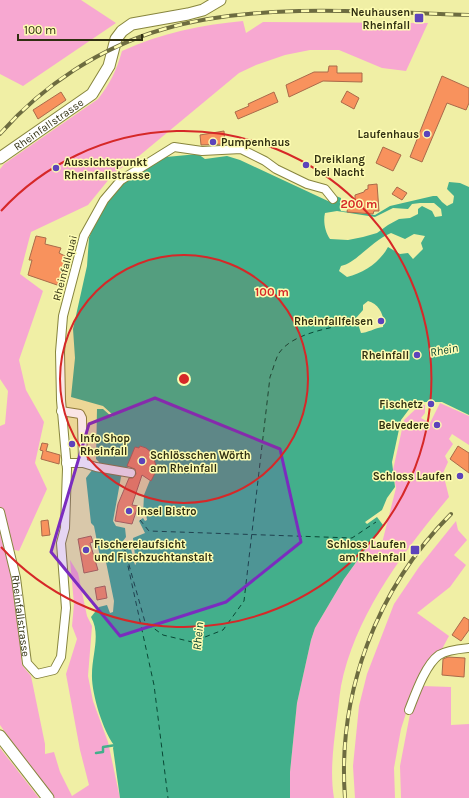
<svg xmlns="http://www.w3.org/2000/svg" width="469" height="798" font-family="Karla,sans-serif">
	<style>
		.green { fill: #f7a8d1 }
		.water { fill: #43af8b; fill-rule: evenodd }
		.lines { fill: none; stroke-linecap: round; stroke-linejoin: round }
		.stream { stroke: #43af8b; stroke-width: 2.5 }
		.ferry { stroke: #094835; stroke-width: 1; stroke-dasharray: 5 4; stroke-linecap: butt }
		.building { fill: #f8925d; stroke: #aa6a4a }
		.street-casing { stroke: #87853e; stroke-width: 10 }
		.secondary-casing { stroke: #87853e; stroke-width: 13 }
		.street { stroke: #fff; stroke-width: 8 }
		.secondary { stroke: #fff; stroke-width: 11 }
		.rail-casing { stroke: #6d6c40; stroke-width: 4 }
		.rail { stroke: #fdfcb2; stroke-width: 2.5; stroke-dasharray: 8; stroke-linecap: butt }
		.marked { fill: #7b2cbf; fill-opacity: 0.2; stroke: #7b2cbf; stroke-width: 3; stroke-linejoin: round }
		.ring { fill: none; stroke: #d62828; stroke-width: 2 }
		.poi-dot { fill: #5d43bb; stroke: #fdfcb2; stroke-width: 1.5 }
		.labels { text-anchor: middle; dominant-baseline: central; stroke-width: 3; stroke-linejoin: round; paint-order: stroke }
		.poi-label { font-size: 11px; font-weight: bold; fill: #302f11; stroke: #fdfcb2; text-anchor: end }
		.street-label { font-size: 11px; fill: #302f11; stroke: #fdfcb2 }
		.water-label { font-size: 12px; font-style: italic; fill: #094835; stroke: #fdfcb2 }
		.centre { fill: #d62828; stroke: #fdfcb2; stroke-width: 2 }
		.ring-label { font-size: 12px; text-anchor: middle; font-weight: bold; fill: #d62828; stroke: #fdfcb2; stroke-width: 3; stroke-linejoin: round; paint-order: stroke }
	</style>
	<rect width="100%" height="100%" fill="#f0efa5"/>
	<path class="green" d="M 0,0 L 81,0 L 116,23 L 23,86 L 0,74 Z
		M 243,21 L 246,33 L 263,22 L 428,23 L 406,71 L 382,68 L 339,50 L 310,50 L 285,55 L 256,65 L 239,73 L 139,156 L 114,173 L 88,205 L 31,232 L 20,274 L 43,291 L 19,360 L 26,390 L 44,422 L 35,463 L 47,489 L 19,551 L 6,548 L 16,604 L 22,665 L 31,676 L 45,744 L 45,754 L 54,752 L 60,772 L 72,796 L 89,785 L 80,750 L 66,674 L 77,639 L 72,626 L 74,604 L 70,560 L 78,573 L 87,616 L 92,626 L 88,676 L 93,701 L 108,742 L 120,798 L 52,798 L 0,725 L 0,426 L 5,424 L 8,391 L 0,379 L 0,169 L 4,164 L 98,99 C 110,84 117,69 122,51 C 161,33 201,25 243,21 Z
		M 440,403 L 469,416 L 469,445 L 452,434 L 449,439 L 453,444 L 445,456 L 448,462 L 443,473 L 449,497 C 404,551 355,615 341,686 C 339,698 338,712 336,725 C 333,749 330,774 334,798 L 290,798 L 290,772 L 297,703 L 311,640 L 315,628 L 344,579 L 372,541 L 382,543 L 396,488 L 393,470 L 404,420 L 420,405 L 425,405 L 425,413 L 421,418 L 430,423 Z
		M 456,521 L 458,530 L 467,540 L 454,555 L 466,565 L 450,587 L 417,613 L 449,636 L 442,649 L 431,656 L 413,691 L 401,729 L 394,768 L 395,798 L 355,798 L 353,766 L 359,706 L 367,674 L 394,604 L 419,567 Z
		M 422,686 L 451,687 L 451,725 L 469,724 L 469,798 L 401,798 L 400,766 L 410,714 Z
		M 0,748 L 39,798 L 0,798 Z"/>
	<path class="water" d="M 198,154 L 205,159 L 227,156 L 240,160 L 328,201 L 331,202 L 336,196 L 341,198 L 340,208 L 341,211 L 375,215 L 390,206 L 433,196 L 437,196 L 442,202 L 447,206 L 453,203 L 454,196 L 447,189 L 449,182 L 460,183 L 469,187 L 469,415 L 442,402 L 422,402 L 410,408 L 401,420 L 392,462 L 395,487 L 387,498 L 382,510 L 365,522 L 367,524 L 377,517 L 383,525 L 344,579 L 315,628 L 311,640 L 297,703 L 290,772 L 290,798 L 120,798 L 113,748 L 114,745 C 103,731 91,692 92,674 C 92,655 101,634 91,617 L 99,607 L 107,605 L 110,613 L 113,612 L 114,601 L 106,562 L 100,557 L 94,526 L 91,523 L 86,478 L 93,469 L 98,470 L 99,462 L 96,459 L 97,409 L 103,409 L 112,417 L 113,415 L 103,406 L 71,397 L 75,358 L 73,329 L 87,266 L 89,238 L 93,227 L 111,195 L 124,181 L 166,157 ZM 420,203 L 434,203 L 441,209 L 442,216 L 435,217 L 432,211 L 422,206 L 418,209 L 418,214 L 410,218 L 399,219 L 388,225 L 377,233 L 363,237 L 348,240 L 330,239 C 325,232 323,221 325,213 L 337,211 L 375,217 L 393,208 L 408,209 L 412,204 ZM 391,233 L 405,239 L 414,234 L 425,236 L 421,243 L 423,249 L 413,259 L 408,253 L 400,254 L 388,247 C 380,262 364,273 347,277 L 339,271 L 341,266 C 356,263 373,240 391,233 ZM 368,301 C 379,304 385,315 383,327 C 375,328 367,333 361,333 L 356,318 L 363,310 L 363,305 ZM 140,446 C 152,449 153,458 157,469 L 151,480 L 150,480 L 144,495 L 143,515 L 146,514 L 147,520 L 145,521 L 143,518 L 139,521 L 145,533 L 133,538 L 136,564 L 135,565 L 130,545 L 123,547 L 120,545 L 126,537 L 125,528 L 116,526 L 113,521 L 121,477 L 128,467 L 135,447 L 139,448 Z"/>
	<g class="lines">
		<path class="stream" d="M 96,753 L 103,752 L 103,747 L 116,745"/>
		<path class="ferry" d="M 140,520 L 149,531 L 352,538 L 376,522
			M 124,547 L 145,622 L 163,635 L 192,642 L 223,630 L 244,601 L 270,377 C 273,370 275,360 279,353 C 293,333 328,329 350,323
			M 126,557 L 154,685 L 168,798"/>
	</g>
	<path class="building" d="M 329,66 L 337,66 L 337,73 L 362,73 L 362,82 L 323,81 L 289,97 L 286,85 L 314,72 L 328,72 Z
		M 442,76 L 469,88 L 469,103 L 466,110 L 447,103 L 422,162 L 410,157 Z
		M 347,91 L 359,98 L 354,109 L 341,102 Z
		M 61,92 L 66,100 L 38,119 L 33,110 Z
		M 274,92 L 278,102 L 238,119 L 235,112 L 249,106 L 248,104 Z
		M 224,131 L 225,144 L 201,145 L 200,135 Z
		M 383,147 L 401,155 L 393,171 L 376,163 Z
		M 377,184 L 379,211 L 374,211 L 373,214 L 347,212 L 349,200 L 355,200 L 355,195 L 364,192 L 365,190 L 368,189 L 368,185 Z
		M 397,187 L 407,193 L 402,200 L 392,194 Z
		M 36,236 L 46,238 L 45,244 L 61,248 L 59,253 L 71,259 L 63,287 L 28,275 L 32,260 L 29,260 Z
		M 42,443 L 48,444 L 46,451 L 60,455 L 59,464 L 41,459 L 43,451 L 40,450 Z
		M 140,446 L 146,448 L 152,453 L 157,469 L 151,481 L 142,475 L 132,505 L 138,506 L 132,524 L 115,521 L 118,504 L 129,478 L 133,478 L 136,474 L 135,469 L 127,466 L 135,447 L 139,448 Z
		M 458,446 L 469,453 L 469,473 L 450,459 Z
		M 48,520 L 50,535 L 42,536 L 41,521 Z
		M 91,536 L 93,542 L 90,543 L 98,570 L 84,573 L 78,539 Z
		M 105,586 L 107,598 L 97,600 L 95,588 Z
		M 464,617 L 469,620 L 469,630 L 461,641 L 452,635 Z
		M 448,657 L 465,658 L 464,677 L 442,675 L 443,659 Z"/>
	<g class="lines">
		<g class="street-casing">
			<g id="street">
				<path d="M 61,411 L 80,414 L 82,418 L 83,463 L 66,463"/>
				<path d="M 83,463 L 96,467 L 131,473"/>
				<path id="s1" d="M 0,512 L 16,578 L 27,663 L 37,674 L 54,670 L 61,657 L 66,608 L 61,543 L 65,528 L 67,469 L 61,400 L 60,352 L 63,316 L 84,236 L 104,200 L 121,180 L 174,147 L 202,151 L 241,149 L 265,161 L 276,169 L 307,184 L 325,189 L 333,199"/>
				<path d="M 409,710 C 415,695 425,665 439,655 C 447,650 459,649 469,648"/>
			</g>
		</g>
		<g class="secondary-casing">
			<g id="secondary">
				<path id="s2" d="M 0,158 L 92,94 L 109,66 L 116,39 L 122,31 L 132,24 L 188,14 L 203,10 L 220,0"/>
				<path d="M 0,736 L 48,798"/>
			</g>
		</g>
		<use href="#street" class="street"/>
		<use href="#secondary" class="secondary"/>
		<g class="rail-casing">
			<path id="rail" d="M 0,134 C 43,85 101,47 164,29 C 256,2 374,12 469,15
				M 345,798 C 337,693 377,588 451,514"/>
		</g>
		<use href="#rail" class="rail"/>
	</g>
	<path class="marked" d="M 155,398 L 280,449 L 301,542 L 226,602 L 120,636 L 51,552 L 89,424 Z"/>
	<circle cx="184" cy="379" r="124" fill="#d62828" fill-opacity=".12"/>
	<g class="ring">
		<circle cx="184" cy="379" r="124"/>
		<path d="M1 211A248 248 0 1 1 1 547"/>
	</g>
	<g class="poi-dot">
		<rect x="414" y="13" width="10" height="10" rx="2"/>
		<circle cx="427" cy="134" r="4"/>
		<circle cx="213" cy="142" r="4"/>
		<circle cx="306" cy="165" r="4"/>
		<circle cx="56" cy="168" r="4"/>
		<circle cx="381" cy="321" r="4"/>
		<circle cx="417" cy="355" r="4"/>
		<circle cx="431" cy="404" r="4"/>
		<circle cx="437" cy="425" r="4"/>
		<circle cx="72" cy="444" r="4"/>
		<circle cx="142" cy="461" r="4"/>
		<circle cx="460" cy="476" r="4"/>
		<circle cx="129" cy="511" r="4"/>
		<circle cx="86" cy="550" r="4"/>
		<rect x="410" y="545" width="10" height="10" rx="2"/>
	</g>
	<g class="labels">
		<g class="poi-label">
			<text x="410" y="12">Neuhausen<tspan x="410" dy="13">Rheinfall</tspan></text>
			<text x="419" y="134">Laufenhaus</text>
			<text x="221" y="142" text-anchor="start">Pumpenhaus</text>
			<text x="314" y="159" text-anchor="start">Dreiklang<tspan x="314" dy="13">bei Nacht</tspan></text>
			<text x="64" y="162" text-anchor="start">Aussichtspunkt<tspan x="64" dy="13">Rheinfallstrasse</tspan></text>
			<text x="373" y="321">Rheinfallfelsen</text>
			<text x="409" y="355">Rheinfall</text>
			<text x="423" y="404">Fischetz</text>
			<text x="429" y="425">Belvedere</text>
			<text x="80" y="438" text-anchor="start">Info Shop<tspan x="80" dy="13">Rheinfall</tspan></text>
			<text x="150" y="455" text-anchor="start">Schlösschen Wörth<tspan x="150" dy="13">am Rheinfall</tspan></text>
			<text x="452" y="476">Schloss Laufen</text>
			<text x="137" y="511" text-anchor="start">Insel Bistro</text>
			<text x="94" y="544" text-anchor="start">Fischereiaufsicht<tspan x="94" dy="13">und Fischzuchtanstalt</tspan></text>
			<text x="406" y="544">Schloss Laufen<tspan x="406" dy="13">am Rheinfall</tspan></text>
		</g>
		<g class="street-label">
			<text stroke="none"><textPath href="#s2" startOffset="59">Rheinfallstrasse</textPath></text>
			<text transform="translate(65 268) rotate(-75)">Rheinfallquai</text>
			<text stroke="none"><textPath href="#s1" startOffset="106">Rheinfallstrasse</textPath></text>
		</g>
		<g class="water-label">
			<text transform="translate(444 350) rotate(-10)">Rhein</text>
			<text transform="translate(198 636) rotate(-85)">Rhein</text>
		</g>
	</g>
	<circle cx="184" cy="379" r="6" class="centre"/>
	<g class="ring-label">
		<text x="359" y="208">200 m</text>
		<text x="272" y="296">100 m</text>
	</g>
	<path d="M18 34v6h124v-6" fill="none" stroke="#302f11" stroke-width="2"/>
	<text x="24" y="34" font-size="12" fill="#302f11" stroke="#fdfcb2" stroke-width="3" paint-order="stroke">100 m</text>
</svg>
